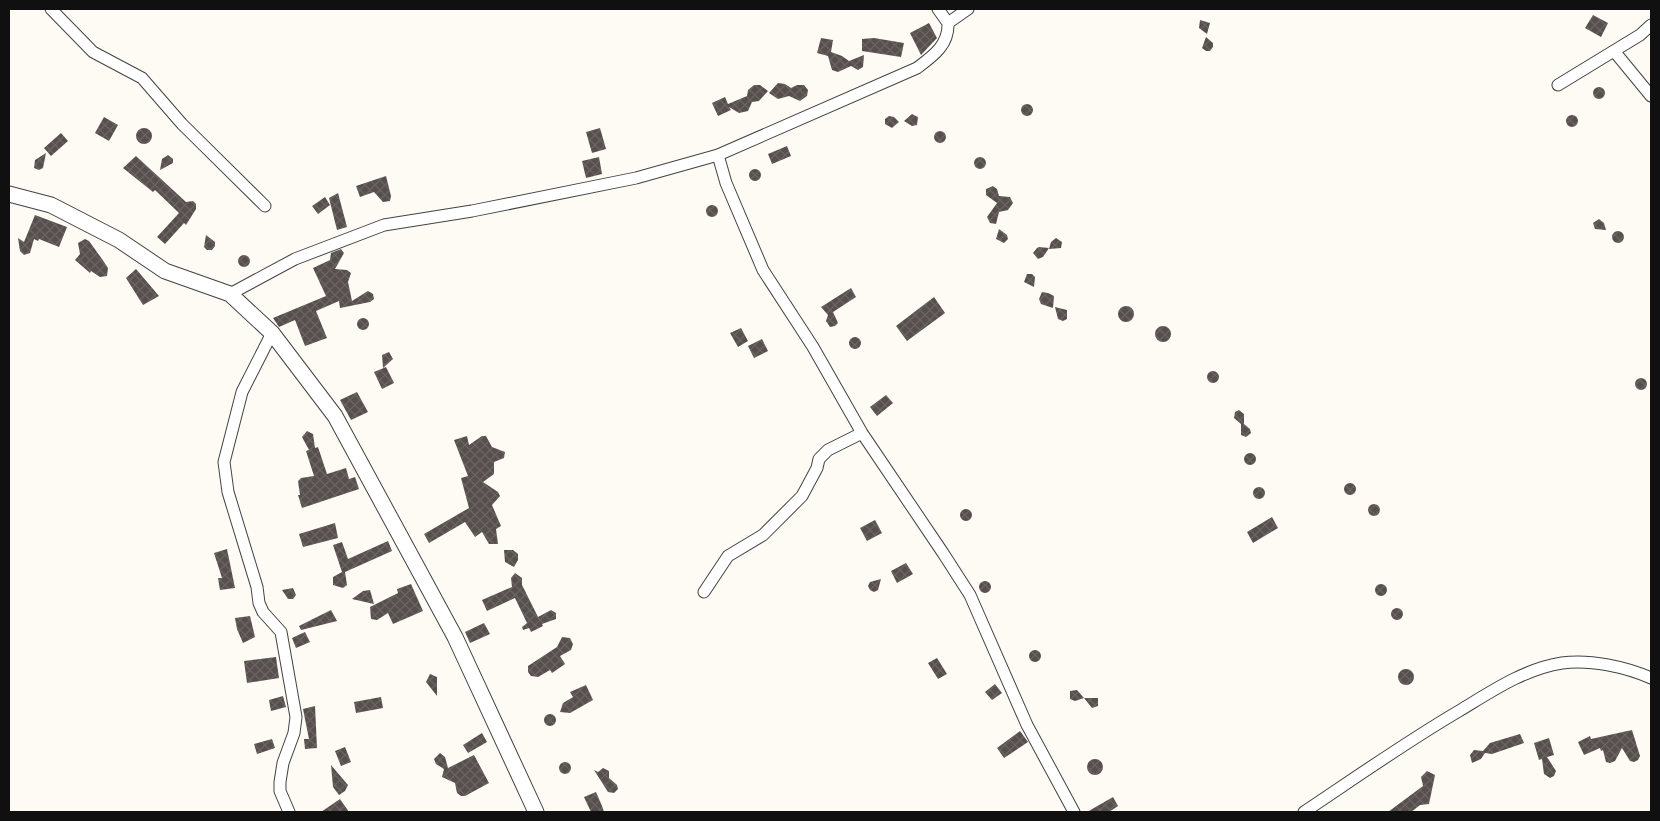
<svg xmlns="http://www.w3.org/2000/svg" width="1660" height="821" font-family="'Crimson Pro',serif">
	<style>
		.building { fill: url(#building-cross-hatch) }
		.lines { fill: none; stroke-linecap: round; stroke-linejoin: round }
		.minor-casing { stroke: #434343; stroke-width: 13 }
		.tertiary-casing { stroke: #434343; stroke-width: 17 }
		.minor { stroke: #fff; stroke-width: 11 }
		.tertiary { stroke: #fff; stroke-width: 15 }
	</style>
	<defs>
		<pattern id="building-cross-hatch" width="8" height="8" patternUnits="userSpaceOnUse" patternTransform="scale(1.25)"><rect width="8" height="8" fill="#574f4e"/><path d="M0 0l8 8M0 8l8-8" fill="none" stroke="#6a6463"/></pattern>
	</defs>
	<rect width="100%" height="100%" fill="#fefaf4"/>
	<path class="building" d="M 1593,15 L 1608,23 L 1601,37 L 1585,28 Z
		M 1200,20 L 1210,23 L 1207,34 L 1199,28 Z
		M 929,23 L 937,38 L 921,55 L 910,33 Z
		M 1206,37 L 1213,43 L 1213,47 L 1210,51 L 1206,51 L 1202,48 Z
		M 821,38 L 833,40 L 831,52 L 842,56 L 849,61 L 864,55 L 863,67 L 858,70 L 851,66 L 838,72 L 832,70 L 828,56 L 817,53 Z
		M 874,38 L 904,43 L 901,57 L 862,51 L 862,39 Z
		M 778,83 L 785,84 L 791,88 L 797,85 L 804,85 L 808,90 L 807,96 L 800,101 L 789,96 L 778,99 L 769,93 Z
		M 754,85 L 760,85 L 768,91 L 759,101 L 752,102 L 748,111 L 739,113 L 729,107 L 731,110 L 718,116 L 712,103 L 725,97 L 728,104 L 747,96 L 748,90 Z
		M1593 93a6 6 0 1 1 12 0a6 6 0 1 1-12 0Z
		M1021 110a6 6 0 1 1 12 0a6 6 0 1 1-12 0Z
		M 912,114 L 918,117 L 917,125 L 912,126 L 904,121 Z
		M1566 121a6 6 0 1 1 12 0a6 6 0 1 1-12 0Z
		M 889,116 L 894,117 L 899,122 L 892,128 L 885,124 L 885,119 Z
		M 104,117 L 118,125 L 109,141 L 95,133 Z
		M 600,128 L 606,149 L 592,153 L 586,132 Z
		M136 136a8 8 0 1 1 16 0a8 8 0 1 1-16 0Z
		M934 137a6 6 0 1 1 12 0a6 6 0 1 1-12 0Z
		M 61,133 L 68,141 L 51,156 L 44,148 Z
		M 787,146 L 791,156 L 772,164 L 768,154 Z
		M 46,153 L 43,168 L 39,170 L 34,168 L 35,160 Z
		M 168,155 L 173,159 L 173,163 L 160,170 L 162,159 Z
		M 136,156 L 186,202 L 193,201 L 196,204 L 196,209 L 186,225 L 184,223 L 165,244 L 157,237 L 179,213 L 155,190 L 153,192 L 123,168 Z
		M 599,157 L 602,174 L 586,178 L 582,161 Z
		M974 163a6 6 0 1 1 12 0a6 6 0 1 1-12 0Z
		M749 175a6 6 0 1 1 12 0a6 6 0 1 1-12 0Z
		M 386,176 L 391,196 L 390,201 L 383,202 L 374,192 L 360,197 L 356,186 Z
		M 993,186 L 997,189 L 999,196 L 1010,197 L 1013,203 L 1008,210 L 999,212 L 996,224 L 990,223 L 987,217 L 997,203 L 986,195 L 986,189 Z
		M 338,193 L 347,227 L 337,230 L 329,198 Z
		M 325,197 L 330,205 L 318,214 L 312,206 Z
		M706 211a6 6 0 1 1 12 0a6 6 0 1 1-12 0Z
		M 35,215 L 67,227 L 59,247 L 39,239 L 38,241 L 34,239 L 30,253 L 24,255 L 20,251 L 18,238 L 24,242 Z
		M 1599,219 L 1604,223 L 1606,230 L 1595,229 L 1593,223 Z
		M 999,229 L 1007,235 L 1008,239 L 1004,243 L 996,239 Z
		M1612 237a6 6 0 1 1 12 0a6 6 0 1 1-12 0Z
		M 206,235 L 215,242 L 215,246 L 212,250 L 207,250 L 204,247 Z
		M 1056,238 L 1062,242 L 1061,248 L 1049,249 L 1051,242 Z
		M 85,239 L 89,241 L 102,259 L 108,268 L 107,276 L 100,277 L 91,271 L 90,273 L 75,260 L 80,254 L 78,243 Z
		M 1037,248 L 1039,247 L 1049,248 L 1043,257 L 1038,259 L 1033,253 Z
		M 341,249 L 344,253 L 335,269 L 347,270 L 351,273 L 348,282 L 352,301 L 368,291 L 373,294 L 374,299 L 370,302 L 340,308 L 339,301 L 316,311 L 327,338 L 305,346 L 295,320 L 279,327 L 273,318 L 326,296 L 313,268 L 330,260 L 331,253 Z
		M238 261a6 6 0 1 1 12 0a6 6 0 1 1-12 0Z
		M 136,269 L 159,296 L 143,305 L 126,278 Z
		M 1027,274 L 1032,274 L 1035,277 L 1034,287 L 1024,282 Z
		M 851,288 L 856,297 L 833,312 L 838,323 L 835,326 L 830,327 L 826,321 L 828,315 L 821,307 Z
		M 1042,292 L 1048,293 L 1054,296 L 1053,308 L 1041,304 L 1039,299 Z
		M 934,297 L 945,313 L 907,341 L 896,326 Z
		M1118 314a8 8 0 1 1 16 0a8 8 0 1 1-16 0Z
		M 1055,307 L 1067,310 L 1067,319 L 1063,321 L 1058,319 Z
		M357 324a6 6 0 1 1 12 0a6 6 0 1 1-12 0Z
		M1155 334a8 8 0 1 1 16 0a8 8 0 1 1-16 0Z
		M 741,328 L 748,341 L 738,347 L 730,333 Z
		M849 343a6 6 0 1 1 12 0a6 6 0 1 1-12 0Z
		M 762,339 L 768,351 L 754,358 L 748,346 Z
		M 389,352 L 393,359 L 383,368 L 382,355 Z
		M 386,367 L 394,383 L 382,389 L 374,372 Z
		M1207 377a6 6 0 1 1 12 0a6 6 0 1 1-12 0Z
		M1635 384a6 6 0 1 1 12 0a6 6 0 1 1-12 0Z
		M 357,392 L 368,412 L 351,420 L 340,400 Z
		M 886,395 L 893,403 L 877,416 L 870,407 Z
		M 1239,410 L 1244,414 L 1244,424 L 1250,429 L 1251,433 L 1246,437 L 1241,435 L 1241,424 L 1234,418 L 1235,412 Z
		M 307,431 L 313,434 L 315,448 L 318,447 L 327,474 L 346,468 L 349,479 L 355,477 L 359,489 L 302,508 L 298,495 L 300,495 L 298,481 L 301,478 L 314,476 L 306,451 L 309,450 L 302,437 Z
		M 467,436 L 469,445 L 482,436 L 486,436 L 492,447 L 505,452 L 504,458 L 494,462 L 494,474 L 483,482 L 498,492 L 500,496 L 492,505 L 501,526 L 496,529 L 498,544 L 489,544 L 482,532 L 475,537 L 465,522 L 429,543 L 424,534 L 469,508 L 461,478 L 468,476 L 454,440 Z
		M1244 459a6 6 0 1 1 12 0a6 6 0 1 1-12 0Z
		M1344 489a6 6 0 1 1 12 0a6 6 0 1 1-12 0Z
		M1253 493a6 6 0 1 1 12 0a6 6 0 1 1-12 0Z
		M1368 510a6 6 0 1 1 12 0a6 6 0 1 1-12 0Z
		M960 515a6 6 0 1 1 12 0a6 6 0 1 1-12 0Z
		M 1272,517 L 1278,528 L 1253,543 L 1247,532 Z
		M 875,520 L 882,533 L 867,541 L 860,528 Z
		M 335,523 L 338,538 L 303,547 L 299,534 Z
		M 388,541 L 392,551 L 345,572 L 347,585 L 343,588 L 333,585 L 333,577 L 342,572 L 333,545 L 342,542 L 348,559 Z
		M 227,549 L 235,588 L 220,590 L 218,578 L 222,578 L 214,553 Z
		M 504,550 L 513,550 L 518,554 L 518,560 L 514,567 L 505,562 Z
		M 906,563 L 913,574 L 897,583 L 891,571 Z
		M 515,573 L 522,578 L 522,585 L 538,617 L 551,610 L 556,613 L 556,619 L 542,624 L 543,626 L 531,632 L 529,628 L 523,630 L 522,627 L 527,623 L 515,598 L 487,611 L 482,600 L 512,587 L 511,578 Z
		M 881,579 L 878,590 L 874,592 L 870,590 L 868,586 L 870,582 Z
		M979 587a6 6 0 1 1 12 0a6 6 0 1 1-12 0Z
		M 411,584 L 423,611 L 393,624 L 388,613 L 377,620 L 371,619 L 370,607 L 398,593 L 397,589 Z
		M1375 590a6 6 0 1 1 12 0a6 6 0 1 1-12 0Z
		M 293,588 L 296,595 L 293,599 L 288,599 L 282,590 Z
		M 370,590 L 374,604 L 352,599 L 363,591 Z
		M1391 614a6 6 0 1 1 12 0a6 6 0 1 1-12 0Z
		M 331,610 L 337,621 L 301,630 L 299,626 Z
		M 250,616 L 255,637 L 243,643 L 237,629 L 235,618 Z
		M 484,623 L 490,634 L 470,643 L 465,632 Z
		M 305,632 L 310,642 L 296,648 L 292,638 Z
		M 562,637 L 570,638 L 573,644 L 571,650 L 560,656 L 565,664 L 552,673 L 550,670 L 538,677 L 531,676 L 528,672 L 528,666 L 557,647 Z
		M1029 656a6 6 0 1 1 12 0a6 6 0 1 1-12 0Z
		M 276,657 L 279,678 L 247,683 L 244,661 Z
		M 937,658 L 947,674 L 938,679 L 928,663 Z
		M1398 677a8 8 0 1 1 16 0a8 8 0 1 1-16 0Z
		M 430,674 L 437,677 L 437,696 L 426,682 Z
		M 995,684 L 1002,693 L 992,700 L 985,692 Z
		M 586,685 L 593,700 L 570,713 L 560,712 L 563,703 L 573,697 L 570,692 Z
		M 1077,690 L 1084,698 L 1098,698 L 1098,706 L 1092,708 L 1084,698 L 1075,701 L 1070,699 L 1070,691 Z
		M 283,696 L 286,707 L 271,711 L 269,700 Z
		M 381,697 L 383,708 L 356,713 L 354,702 Z
		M 315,706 L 317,748 L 305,749 L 304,739 L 309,739 L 303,709 Z
		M544 720a6 6 0 1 1 12 0a6 6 0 1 1-12 0Z
		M 1632,730 L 1640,756 L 1638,760 L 1634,762 L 1630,761 L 1622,748 L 1615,761 L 1610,763 L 1606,762 L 1603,750 L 1601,751 L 1600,748 L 1584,755 L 1578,742 L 1590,736 L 1591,739 Z
		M 1020,731 L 1028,742 L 1004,758 L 997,748 Z
		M 482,733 L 487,742 L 468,753 L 463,745 Z
		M 1520,734 L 1524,743 L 1492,754 L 1485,753 L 1481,759 L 1472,763 L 1470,755 L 1474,750 L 1483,751 L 1490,743 Z
		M 1549,738 L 1554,755 L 1547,757 L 1556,771 L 1554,776 L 1550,778 L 1544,774 L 1542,759 L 1539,760 L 1534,743 Z
		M 272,739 L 275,748 L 257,754 L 254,744 Z
		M 345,747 L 351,762 L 341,766 L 335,751 Z
		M 440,753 L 445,757 L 448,768 L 474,755 L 489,783 L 465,796 L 461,796 L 457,793 L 455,783 L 442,777 L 444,769 L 436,764 L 434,759 Z
		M1087 767a8 8 0 1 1 16 0a8 8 0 1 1-16 0Z
		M559 768a6 6 0 1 1 12 0a6 6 0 1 1-12 0Z
		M 331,765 L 348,785 L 345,791 L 339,795 L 333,787 Z
		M 603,768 L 609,771 L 609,778 L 617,785 L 618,789 L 614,793 L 608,792 L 594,770 L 598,772 Z
		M 1427,771 L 1435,775 L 1429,804 L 1420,805 L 1411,812 L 1388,812 L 1423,786 L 1421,777 Z
		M 596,792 L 602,806 L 604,812 L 591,812 L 584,797 Z
		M 1113,797 L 1118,806 L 1109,812 L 1087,812 Z
		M 340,799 L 349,812 L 321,812 Z"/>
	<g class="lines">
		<g class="minor-casing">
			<path id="minor" d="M 51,9 L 93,52 L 142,78 L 182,124 L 265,206
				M 938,9 L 948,23
				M 1614,51 L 1651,96
				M 1558,85 L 1640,35 L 1651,25
				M 718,155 L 726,183 L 763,270 L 813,347 L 862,433 L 943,553 L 970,595 L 1027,725 L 1074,812
				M 230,294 L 295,259 L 384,225 L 472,211 L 636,178 L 718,155 L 917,68 C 933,56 949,45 948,23 L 968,9
				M 272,333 L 242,392 L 224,462 L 228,492 L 257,587 L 259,603 L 263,612 L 281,632 L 296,717 L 294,733 L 283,763 L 280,782 L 280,791 L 289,812
				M 704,592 L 728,556 L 763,535 L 802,496 L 817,468 L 819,459 L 828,450 L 862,433
				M 1304,812 C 1355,778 1406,742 1459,711 C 1492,691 1524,669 1562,663 C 1590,659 1626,667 1651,678"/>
		</g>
		<g class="tertiary-casing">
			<path id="tertiary" d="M 9,194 L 51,205 L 119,240 L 165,271 L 230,294 L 272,333 L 335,416 L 455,637 L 536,812"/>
		</g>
		<use href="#minor" class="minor"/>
		<use href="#tertiary" class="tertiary"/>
	</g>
	<rect width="1660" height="821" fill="none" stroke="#101010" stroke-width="20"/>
</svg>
